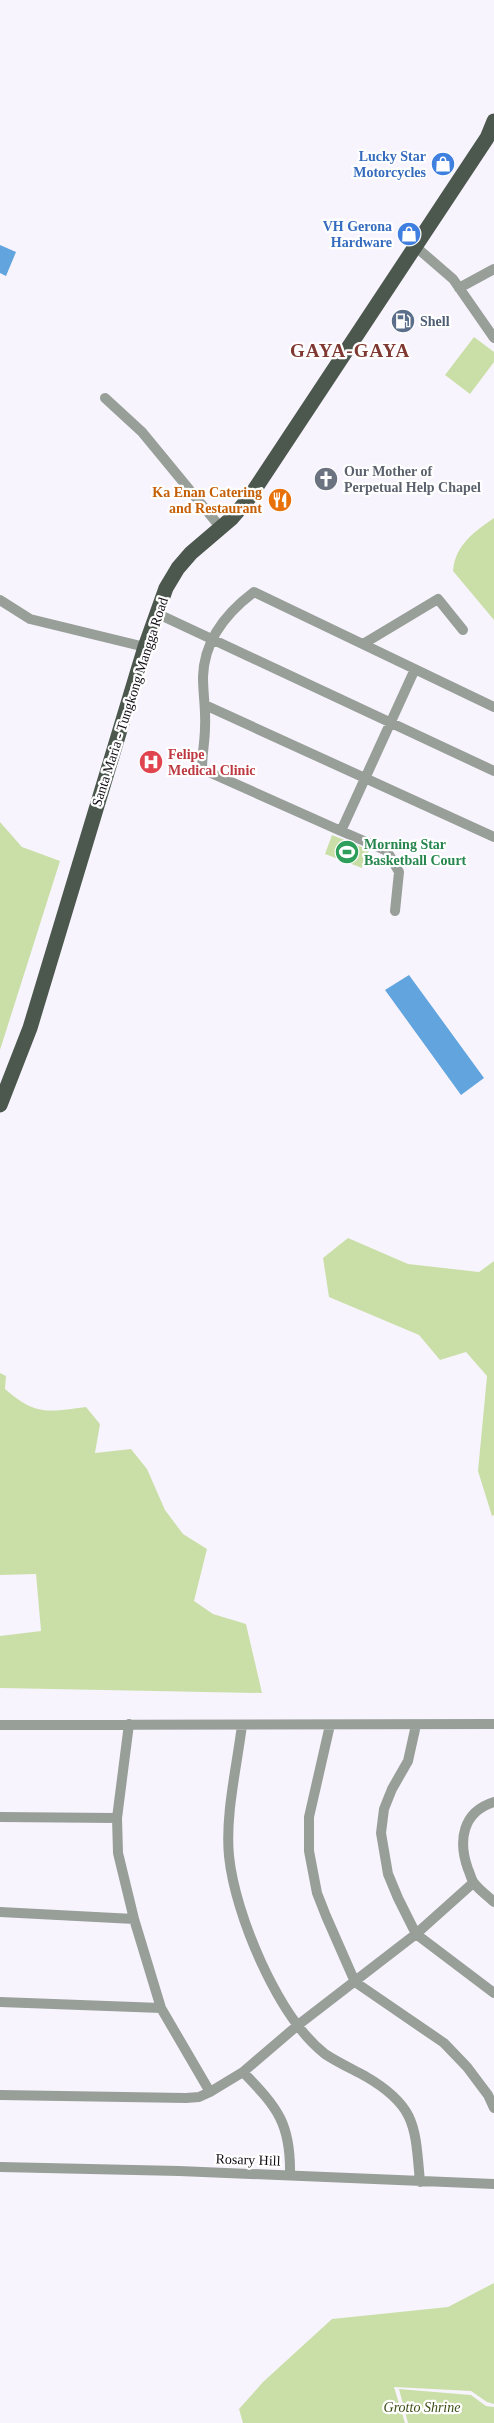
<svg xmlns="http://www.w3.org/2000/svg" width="494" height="2423" font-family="'Times New Roman',serif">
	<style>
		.green { fill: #cadfa8 }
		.water { fill: #61a4de }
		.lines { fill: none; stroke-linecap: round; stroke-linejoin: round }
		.street { stroke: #989f99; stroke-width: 10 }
		.primary { stroke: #4c584e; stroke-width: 15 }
		.labels { text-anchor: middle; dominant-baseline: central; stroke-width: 4.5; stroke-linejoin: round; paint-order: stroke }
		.shop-label { font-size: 14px; font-weight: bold; fill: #366cbe; stroke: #fff; text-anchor: end }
		.service-label { font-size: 14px; font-weight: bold; fill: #4e5e75; stroke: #fff; text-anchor: start }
		.worship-label { font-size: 14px; font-weight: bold; fill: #5b616d; stroke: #fff; text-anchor: start }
		.food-label { font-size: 14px; font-weight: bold; fill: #c56008; stroke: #fff; text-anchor: end }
		.street-label { font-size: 14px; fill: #110e14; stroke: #fff }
		.health-label { font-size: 14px; font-weight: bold; fill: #be3a42; stroke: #fff; text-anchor: start }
		.leisure-label { font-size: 14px; font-weight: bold; fill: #27864d; stroke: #fff; text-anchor: start }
		.park-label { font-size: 14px; font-style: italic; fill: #3c4d14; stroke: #fff }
		.district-label { font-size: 19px; font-weight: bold; letter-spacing: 1px; fill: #803932; stroke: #fff }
	</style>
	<rect width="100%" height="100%" fill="#f8f4fe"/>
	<path class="green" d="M 474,337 L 494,352 L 494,362 L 470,394 L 445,375 Z
		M 494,518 L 494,620 L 453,571 C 455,545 474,532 494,518 Z
		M 0,822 L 22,847 L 60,861 L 0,1050 Z
		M 332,835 L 369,850 L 362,868 L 325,854 Z
		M 348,1238 L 408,1264 L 479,1272 L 494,1261 L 494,1515 L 492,1516 L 478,1471 L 487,1376 L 466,1352 L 440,1360 L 419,1335 L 329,1297 L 323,1258 Z
		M 0,1373 L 6,1376 L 5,1389 C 36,1416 48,1412 86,1407 L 100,1424 L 95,1453 L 131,1449 L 147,1469 L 165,1510 L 183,1534 L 207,1549 L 194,1601 L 213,1614 L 246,1624 L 262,1693 L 0,1688 L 0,1636 L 41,1631 L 36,1574 L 0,1575 Z
		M 494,2283 L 494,2404 L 487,2402 L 471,2391 L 394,2387 L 405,2423 L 243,2423 L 239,2409 L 263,2382 L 332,2319 L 448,2307 Z
		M 399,2389 L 471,2395 L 486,2406 L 494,2407 L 494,2423 L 408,2423 Z"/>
	<path class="water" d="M 0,245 L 16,252 L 6,276 L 0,273 Z
		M 409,975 L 484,1078 L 461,1095 L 385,990 Z"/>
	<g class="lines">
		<path class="street" d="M 416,247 L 453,279 L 494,338
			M 459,288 L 494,269
			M 105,398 L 142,432 L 221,528
			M 0,600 L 30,619 L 145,647
			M 156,613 L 494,771
			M 363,644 L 438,599 L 463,630
			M 205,705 L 494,837
			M 341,831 L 202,769 C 202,754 205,741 205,727 C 206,710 203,694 203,677 C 204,640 226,613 254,592 L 494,707
			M 395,911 L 399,872 L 387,851 L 341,831 L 415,669
			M 129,1724 L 117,1818 L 118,1853 L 134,1919 L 161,2008 L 210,2092
			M 0,1725 L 494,1724
			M 242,1725 C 237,1766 225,1815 229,1856 C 235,1915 278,2017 325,2054 C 337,2062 352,2069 365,2076 C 417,2106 415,2127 420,2182
			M 330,1725 L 309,1817 L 309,1851 L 317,1893 L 326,1916 L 355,1982 L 444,2043 L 467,2067 L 488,2095 L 494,2108
			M 416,1725 L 408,1761 L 392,1789 L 384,1809 L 381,1833 L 388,1874 L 398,1898 L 416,1934 L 494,1993
			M 494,1802 C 462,1812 458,1841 468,1869 C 470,1873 471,1879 474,1883 C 479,1890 488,1896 494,1902
			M 0,1817 L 117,1818
			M 0,1912 L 134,1919
			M 0,2002 L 161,2008
			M 243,2072 C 278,2108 291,2124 290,2175
			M 0,2095 L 186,2098 L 199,2097 L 210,2092 L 243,2072 L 298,2025 L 416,1934 L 473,1883
			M 0,2167 L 179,2171 L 494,2184"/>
		<path class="primary" d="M 0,1105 L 30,1028 L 145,647 L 166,588 L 178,568 L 191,553 L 232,518 L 249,498 L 440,209 L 487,138 L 494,121"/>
	</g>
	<defs>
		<g id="shop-disc" transform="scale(1.25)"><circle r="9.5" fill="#3f7fe0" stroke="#fff"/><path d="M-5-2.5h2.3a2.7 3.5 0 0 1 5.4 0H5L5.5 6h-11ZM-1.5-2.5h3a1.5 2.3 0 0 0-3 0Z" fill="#fff"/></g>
		<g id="fuel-disc" transform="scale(1.25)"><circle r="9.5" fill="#5c6f8a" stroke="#fff"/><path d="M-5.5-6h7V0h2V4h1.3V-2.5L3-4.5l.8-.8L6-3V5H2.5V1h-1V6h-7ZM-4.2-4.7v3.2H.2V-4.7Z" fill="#fff"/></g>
		<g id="church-disc" transform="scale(1.25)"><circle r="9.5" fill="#6b7280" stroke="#fff"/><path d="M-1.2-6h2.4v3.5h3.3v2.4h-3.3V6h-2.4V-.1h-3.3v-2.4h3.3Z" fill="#fff"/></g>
		<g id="restaurant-disc" transform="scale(1.25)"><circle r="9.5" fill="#e8710a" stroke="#fff"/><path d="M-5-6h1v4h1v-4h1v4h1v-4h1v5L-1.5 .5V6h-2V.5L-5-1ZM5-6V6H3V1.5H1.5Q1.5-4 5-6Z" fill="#fff"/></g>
		<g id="hospital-disc" transform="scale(1.25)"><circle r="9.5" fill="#e0444e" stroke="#fff"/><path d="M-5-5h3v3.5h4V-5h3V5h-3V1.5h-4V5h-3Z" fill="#fff"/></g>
		<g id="stadium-disc" transform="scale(1.25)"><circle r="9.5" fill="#2e9e5b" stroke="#fff"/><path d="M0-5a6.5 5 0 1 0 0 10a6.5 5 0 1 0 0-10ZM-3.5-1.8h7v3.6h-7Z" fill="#fff"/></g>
	</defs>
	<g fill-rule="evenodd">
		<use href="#shop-disc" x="443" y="164"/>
		<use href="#shop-disc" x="409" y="234"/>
		<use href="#fuel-disc" x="403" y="321"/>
		<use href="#church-disc" x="326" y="479"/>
		<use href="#restaurant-disc" x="280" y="500"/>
		<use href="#hospital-disc" x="151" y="762"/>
		<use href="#stadium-disc" x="347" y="852"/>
	</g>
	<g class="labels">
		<g class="shop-label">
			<text x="426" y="156">Lucky Star<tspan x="426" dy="16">Motorcycles</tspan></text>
			<text x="392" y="226">VH Gerona<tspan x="392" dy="16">Hardware</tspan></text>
		</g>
		<g class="service-label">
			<text x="420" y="321">Shell</text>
		</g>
		<g class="worship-label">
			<text x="344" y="471">Our Mother of<tspan x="344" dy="16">Perpetual Help Chapel</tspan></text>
		</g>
		<g class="food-label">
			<text x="262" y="492">Ka Enan Catering<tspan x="262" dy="16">and Restaurant</tspan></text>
		</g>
		<g class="street-label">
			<text transform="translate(130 702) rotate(-72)">Santa Maria - Tungkong Mangga Road</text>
			<text transform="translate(248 2160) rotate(2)">Rosary Hill</text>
		</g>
		<g class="health-label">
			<text x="168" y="754">Felipe<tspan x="168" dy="16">Medical Clinic</tspan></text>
		</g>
		<g class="leisure-label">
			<text x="364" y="844">Morning Star<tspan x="364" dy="16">Basketball Court</tspan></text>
		</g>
		<g class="park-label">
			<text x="422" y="2407">Grotto Shrine</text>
		</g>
		<g class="district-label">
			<text x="350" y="350">GAYA-GAYA</text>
		</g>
	</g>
</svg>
